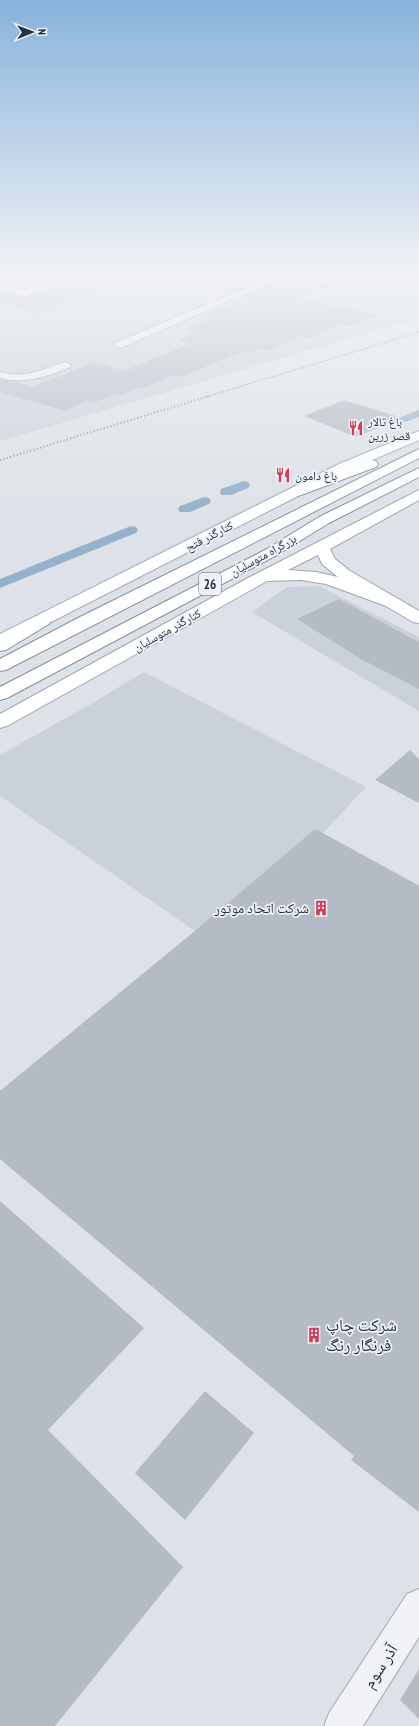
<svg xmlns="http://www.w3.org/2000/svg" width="419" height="1726" font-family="'PT Sans Narrow','Noto Naskh Arabic',sans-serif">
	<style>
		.built { fill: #cbd1da }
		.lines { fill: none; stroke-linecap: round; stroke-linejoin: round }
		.canal { fill: #96b1ca; fill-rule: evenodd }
		.building { fill: #b4bbc5 }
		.minor-casing { stroke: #a2a9b2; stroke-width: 2 }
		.major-casing { stroke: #9ca6b4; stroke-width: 2 }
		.highway-casing { stroke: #84909f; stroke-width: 2 }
		.minor { fill: #f0f2f6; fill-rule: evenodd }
		.major { fill: #fff; fill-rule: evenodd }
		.highway { fill: #fff; fill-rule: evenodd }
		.rail-far1 { stroke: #768292; stroke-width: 1.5; stroke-dasharray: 1 2; stroke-linecap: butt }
		.rail { stroke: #768292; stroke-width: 2; stroke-dasharray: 1 2.5; stroke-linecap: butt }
		.labels { text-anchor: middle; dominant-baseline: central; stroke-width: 3.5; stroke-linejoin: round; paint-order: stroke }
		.far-poi-label { font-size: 12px; fill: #26303f; stroke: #edf1f6; text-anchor: start }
		.far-street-label { font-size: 12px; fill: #26303f; stroke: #edf1f6 }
		.shield { fill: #edf1f6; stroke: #626a76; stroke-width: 1 }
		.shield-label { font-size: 13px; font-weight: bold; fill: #26303f }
		.poi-label { font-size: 14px; fill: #26303f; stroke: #edf1f6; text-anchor: end }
		.near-poi-label { font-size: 17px; fill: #26303f; stroke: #edf1f6; text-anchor: start }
		.near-street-label { font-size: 17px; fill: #26303f; stroke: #edf1f6 }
	</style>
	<rect width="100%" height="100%" fill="#dde2e8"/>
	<path class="built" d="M 0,274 L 402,274 L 419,279 L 419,318 L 0,441 Z
		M 319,586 L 419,637 L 419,711 L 252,612 L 287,587 Z
		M 144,672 L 366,787 L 323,833 L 419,885 L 419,1510 L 0,1159 L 0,1091 L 195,931 L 0,796 L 0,755 L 91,704 Z"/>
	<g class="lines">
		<path class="canal" d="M 419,410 L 419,417 L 405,422 L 401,421 L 399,419 L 401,417 Z
			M 244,481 L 248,482 L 250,485 L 248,488 L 231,495 L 221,495 L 220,492 L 221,489 Z
			M 204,497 L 209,498 L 211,501 L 209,504 L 190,512 L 180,512 L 178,509 L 180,506 Z
			M 131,526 L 136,527 L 138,530 L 136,533 L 0,588 L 0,579 Z"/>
	</g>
	<path class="building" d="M 0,274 L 143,274 L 143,277 L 40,314 L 0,303 L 0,293 L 25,297 L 48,290 L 50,286 L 45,283 L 25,288 L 0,284 Z
		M 175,274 L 274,274 L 229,293 L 174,281 Z
		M 290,276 L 333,286 L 300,298 L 376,315 L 353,327 L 339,324 L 309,338 L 301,336 L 267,351 L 259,349 L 248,354 L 241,352 L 180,377 L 174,375 L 144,388 L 140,387 L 119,396 L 115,394 L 93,403 L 87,401 L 65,411 L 0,392 L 0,380 L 17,382 L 32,387 L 95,362 L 124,371 L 191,343 L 178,340 L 197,332 L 184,329 L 208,319 L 202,318 L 209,315 L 206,314 L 239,301 L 238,300 L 246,297 L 243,297 Z
		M 344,400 L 402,418 L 356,437 L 304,416 Z
		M 339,599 L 419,642 L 419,689 L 361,659 L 297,619 Z
		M 410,750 L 419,759 L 419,803 L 375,780 Z
		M 315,829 L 419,886 L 419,1512 L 351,1460 L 354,1456 L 0,1159 L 0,1091 L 195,931 Z
		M 0,1201 L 144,1328 L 48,1430 L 183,1567 L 55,1726 L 0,1726 Z
		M 205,1391 L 254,1433 L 185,1520 L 135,1473 Z
		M 419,1669 L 419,1719 L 400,1700 Z"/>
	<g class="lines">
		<g class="minor-casing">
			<path id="minor" d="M 279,274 L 291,274 L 123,347 L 119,348 L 114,345 L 115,343 Z
				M 45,284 L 49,287 L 48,289 L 25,296 L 0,291 L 0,285 L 25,290 Z
				M 66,362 L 71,365 L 70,367 C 46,377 25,384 0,378 L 0,372 C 30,379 39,369 66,362 Z
				M 419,1589 L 419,1637 L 363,1726 L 324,1726 L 329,1713 L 407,1594 Z"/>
		</g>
		<g class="major-casing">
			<path id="major" d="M 419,431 L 419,440 L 349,470 L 6,645 L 0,646 L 0,634 L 339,464 Z
				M 419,490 L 419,500 L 330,549 L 335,559 L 350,571 L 419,611 L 419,623 L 413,622 L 386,606 L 326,584 L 301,580 L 267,581 L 7,726 L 0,728 L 0,714 L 248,578 ZM 318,555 L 322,564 L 338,577 L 316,572 L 288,570 Z"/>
		</g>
		<g class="highway-casing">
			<path id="highway" d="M 419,449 L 419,458 L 6,670 L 0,671 L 0,659 L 78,618 Z
				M 371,460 L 376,461 L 378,464 L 376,467 L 301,495 L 296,496 L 291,495 L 289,492 L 291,489 Z
				M 419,468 L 419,477 L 329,523 L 277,555 L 7,698 L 0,700 L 0,687 L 267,549 L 319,517 Z
				M 43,615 L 49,616 L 51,620 L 49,624 L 6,650 L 0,651 L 0,639 L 37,616 Z"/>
		</g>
		<use href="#minor" class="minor"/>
		<use href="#major" class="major"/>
		<use href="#highway" class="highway"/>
		<path class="rail-far1" d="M 206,397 L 419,332"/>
		<path class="rail" d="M 0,460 L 209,396"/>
	</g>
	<linearGradient id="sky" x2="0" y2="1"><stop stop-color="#87b3dc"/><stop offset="0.53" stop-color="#f0f2f5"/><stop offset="1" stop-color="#f0f2f5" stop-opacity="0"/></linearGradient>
	<rect width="419" height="516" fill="url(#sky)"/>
	<defs>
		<g id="restaurant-bare" transform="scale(1.2)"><path d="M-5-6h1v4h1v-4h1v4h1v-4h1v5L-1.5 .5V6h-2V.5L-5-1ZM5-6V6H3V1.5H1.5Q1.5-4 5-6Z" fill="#d43b57" stroke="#edf1f6" stroke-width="2.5" paint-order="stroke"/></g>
		<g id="building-bare" transform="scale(1.2)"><path d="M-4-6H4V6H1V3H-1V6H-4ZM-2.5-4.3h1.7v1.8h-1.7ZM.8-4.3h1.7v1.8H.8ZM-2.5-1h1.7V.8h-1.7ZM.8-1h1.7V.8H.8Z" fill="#d43b57" stroke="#edf1f6" stroke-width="2.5" paint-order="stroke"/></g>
	</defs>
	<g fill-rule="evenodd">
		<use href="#restaurant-bare" x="356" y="428"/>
		<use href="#restaurant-bare" x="283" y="475"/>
		<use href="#building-bare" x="321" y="908"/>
		<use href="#building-bare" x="314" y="1335"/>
	</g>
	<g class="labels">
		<g class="far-poi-label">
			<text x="368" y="421">باغ تالار<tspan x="368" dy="14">قصر زرین</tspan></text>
			<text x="295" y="475">باغ دامون</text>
		</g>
		<g class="far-street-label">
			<text transform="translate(209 536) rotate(-27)">کنارگذر فتح</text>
			<text transform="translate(263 555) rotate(-29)">بزرگراه متوسلیان</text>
			<text transform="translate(167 630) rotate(-29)">کنارگذر متوسلیان</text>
		</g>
		<rect class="shield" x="199" y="573" width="22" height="22" rx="3"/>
		<g class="shield-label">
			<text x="210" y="584">26</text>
		</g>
		<g class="poi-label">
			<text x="309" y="908">شرکت اتحاد موتور</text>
		</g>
		<g class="near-poi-label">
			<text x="326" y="1325">شرکت چاپ<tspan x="326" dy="20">فرنگار رنگ</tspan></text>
		</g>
		<g class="near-street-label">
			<text transform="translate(380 1666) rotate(-57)">آذر سوم</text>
		</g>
	</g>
	<g transform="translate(32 32) rotate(89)" stroke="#edf1f6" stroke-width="3" paint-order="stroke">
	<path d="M0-3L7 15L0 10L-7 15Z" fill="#26303f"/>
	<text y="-6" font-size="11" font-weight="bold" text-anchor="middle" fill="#26303f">N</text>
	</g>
</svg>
